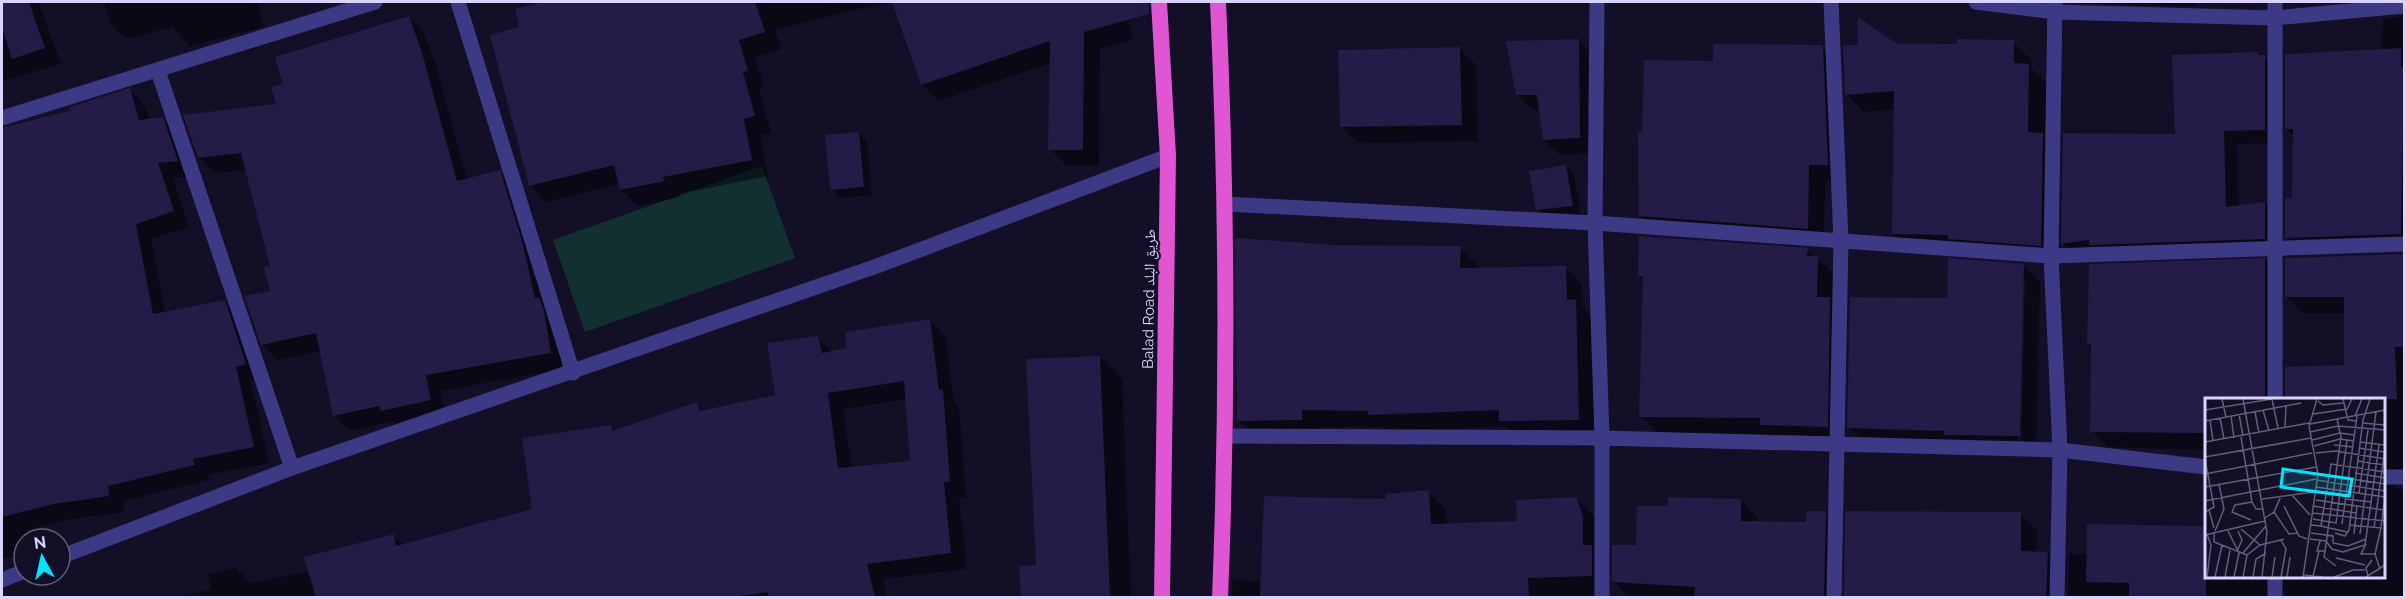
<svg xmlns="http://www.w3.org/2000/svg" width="2406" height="599" font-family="Raleway,'Noto Naskh Arabic',sans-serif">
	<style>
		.green { fill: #12302f }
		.shadow { fill: #0007; fill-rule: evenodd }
		.building { fill: #241b47; fill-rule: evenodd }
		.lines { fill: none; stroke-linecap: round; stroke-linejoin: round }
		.minor { stroke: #3d3a85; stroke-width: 15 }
		.trunk { stroke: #e055d1; stroke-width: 16 }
		.labels { text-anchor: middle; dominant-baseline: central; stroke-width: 4.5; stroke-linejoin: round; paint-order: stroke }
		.street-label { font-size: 15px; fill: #d9d4ff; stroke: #130f26 }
		.inset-road { fill: none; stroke: #625e7d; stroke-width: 1.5 }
		.view { fill: #00e5ff; fill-opacity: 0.15; stroke: #00e5ff; stroke-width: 3 }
		.inset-edge { fill: none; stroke: #d9d4ff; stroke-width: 3 }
	</style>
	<rect width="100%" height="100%" fill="#130f26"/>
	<path class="green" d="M 762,166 L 795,258 L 585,332 L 553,240 Z"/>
	<path class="shadow" d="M 2,2 L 38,2 L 61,64 L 2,81 Z
		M 104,2 L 258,2 L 264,27 L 190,46 L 173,27 L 126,39 L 110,23 Z
		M 550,2 L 887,2 L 775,30 L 781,49 L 755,57 L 764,87 L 759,89 L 771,133 L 760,136 L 768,176 L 679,194 L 680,197 L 638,206 L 621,190 L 620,184 L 547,202 L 530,185 L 521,28 L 517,10 Z
		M 894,2 L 1122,2 L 1133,40 L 1100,48 L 1099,166 L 1067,166 L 1050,149 L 1051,63 L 939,101 L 922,85 Z
		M 2097,2 L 2195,2 L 2195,6 L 2100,4 Z
		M 2404,16 L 2404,251 L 2303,254 L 2286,238 L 2293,199 L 2294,137 L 2286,128 L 2382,50 L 2383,19 Z
		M 409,18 L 424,33 L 436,66 L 467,180 L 500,172 L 515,188 L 566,369 L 440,391 L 446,416 L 398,426 L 393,421 L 350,431 L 334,415 L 321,351 L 278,360 L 262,344 L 271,293 L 272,267 L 247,170 L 215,173 L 199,158 L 278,105 L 285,85 Z
		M 1579,41 L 1594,56 L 1594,153 L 1560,155 L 1544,140 L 1540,110 L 1533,110 L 1517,94 Z
		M 2013,42 L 2031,60 L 2031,68 L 2047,83 L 2046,137 L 2060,152 L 2059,263 L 1911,252 L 1894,234 L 1896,109 L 1864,112 L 1846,94 L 1896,45 Z
		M 1822,47 L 1839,63 L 1844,181 L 1825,181 L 1824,244 L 1656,232 L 1640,215 L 1644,134 Z
		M 1459,49 L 1476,65 L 1478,141 L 1358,143 L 1342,127 Z
		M 2257,53 L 2279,70 L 2279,143 L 2237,144 L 2239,207 L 2265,203 L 2279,217 L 2279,252 L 2076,257 L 2062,243 L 2176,136 Z
		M 130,90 L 145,106 L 149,120 L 163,119 L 179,135 L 193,176 L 173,178 L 189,227 L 151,239 L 165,313 L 224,302 L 240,317 L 261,380 L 251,382 L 269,463 L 208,475 L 209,480 L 123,501 L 124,512 L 71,519 L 27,530 L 29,539 L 24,539 L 24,555 L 2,559 L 2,129 L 73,111 Z
		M 858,133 L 867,142 L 872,195 L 840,198 L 832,189 Z
		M 1566,166 L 1574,175 L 1581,215 L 1546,218 L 1537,209 Z
		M 1334,247 L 1460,248 L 1477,265 L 1477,269 L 1565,267 L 1582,284 L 1583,308 L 1592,318 L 1595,437 L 1518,438 L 1507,427 L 1386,431 L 1383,427 L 1318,427 L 1318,436 L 1256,437 L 1238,420 Z
		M 1807,250 L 1834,274 L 1844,443 L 1778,441 L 1771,434 L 1658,433 L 1641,416 L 1644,279 L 1640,275 Z
		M 2404,255 L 2404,484 L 2396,484 L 2394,488 L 2401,488 L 2404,492 L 2404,598 L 2286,598 L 2286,584 L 2281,598 L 2068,598 L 2069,554 L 2088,554 L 2088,526 L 2206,527 L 2206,576 L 2384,576 L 2384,400 L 2285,400 L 2286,369 L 2345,367 L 2346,313 L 2303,313 L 2286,296 L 2286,259 Z
		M 2265,260 L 2281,276 L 2282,400 L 2206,400 L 2206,450 L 2108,447 L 2092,431 L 2092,348 L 2088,344 Z
		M 2023,265 L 2040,282 L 2036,452 L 1865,444 L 1849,427 L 1949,300 ZM 2022,279 L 2025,279 L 2021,443 L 2018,443 Z
		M 930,321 L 946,337 L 954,403 L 959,407 L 966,497 L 959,498 L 967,569 L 883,579 L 887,598 L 175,598 L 211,589 L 208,575 L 236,568 L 251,583 L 310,571 L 306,558 L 360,543 L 393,535 L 404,546 L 533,510 L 610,427 L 615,431 L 696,404 L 704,411 L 777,396 L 817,337 L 832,352 ZM 907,399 L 912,462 L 852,468 L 843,409 Z
		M 1100,357 L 1122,379 L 1131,598 L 1022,598 L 1021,568 L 1037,567 Z
		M 1428,492 L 1446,509 L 1447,525 L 1518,523 L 1577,499 L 1594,516 L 1609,598 L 1232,598 L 1233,580 L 1262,582 L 1388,500 Z
		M 1741,500 L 1757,517 L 1757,523 L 1808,524 L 1825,512 L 1842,529 L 1840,598 L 1630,598 L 1613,581 L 1670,508 Z
		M 1847,513 L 2020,514 L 2037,530 L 2036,553 L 2048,553 L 2064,570 L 2063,598 L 1845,598 Z"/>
	<path class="building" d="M 2,2 L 29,2 L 45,48 L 12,59 L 2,28 Z
		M 544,2 L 755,2 L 765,32 L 739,40 L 748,71 L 743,72 L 755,116 L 744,119 L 752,160 L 663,177 L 664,181 L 620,190 L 614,165 L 529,186 L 490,35 L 519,27 L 515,9 Z
		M 892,2 L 1149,2 L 1149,14 L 1084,32 L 1083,150 L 1048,150 L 1050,41 L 921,85 Z
		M 409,16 L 421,49 L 457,181 L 500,170 L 522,241 L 535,298 L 539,297 L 544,311 L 551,353 L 426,375 L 431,400 L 381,411 L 379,406 L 333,416 L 316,333 L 261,345 L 244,296 L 270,291 L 264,267 L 270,266 L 241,153 L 198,158 L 183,115 L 276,104 L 271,87 L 283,84 L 275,57 Z
		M 1858,17 L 1897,44 L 1957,44 L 1957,39 L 2014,40 L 2014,63 L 2029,64 L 2028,132 L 2043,133 L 2041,246 L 1948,239 L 1948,235 L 1892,234 L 1894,91 L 1845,95 L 1843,45 L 1858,45 Z
		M 1579,39 L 1580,138 L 1543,140 L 1537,95 L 1516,95 L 1506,41 Z
		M 1713,44 L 1823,45 L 1828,165 L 1809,165 L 1808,229 L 1639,216 L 1638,132 L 1642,132 L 1644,60 L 1713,61 Z
		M 1460,47 L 1462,125 L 1340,127 L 1338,50 Z
		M 2401,48 L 2401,67 L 2404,67 L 2401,234 L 2285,238 L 2285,199 L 2292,198 L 2293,129 L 2285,129 L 2285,54 Z
		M 2258,52 L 2258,55 L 2265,55 L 2265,130 L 2224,131 L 2226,207 L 2265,202 L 2265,239 L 2089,245 L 2089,240 L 2061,244 L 2063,133 L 2175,134 L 2172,55 Z
		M 130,88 L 139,120 L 163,117 L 178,161 L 158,163 L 174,211 L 136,224 L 153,314 L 225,300 L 246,364 L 236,367 L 254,447 L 193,459 L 195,465 L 108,486 L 109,496 L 54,504 L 2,517 L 2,128 L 72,110 L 70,107 Z
		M 859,132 L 864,187 L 830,190 L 825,135 Z
		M 1566,165 L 1573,206 L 1536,210 L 1529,171 Z
		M 1639,236 L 1808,248 L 1807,256 L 1818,256 L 1817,297 L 1830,297 L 1828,427 L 1760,425 L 1760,418 L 1639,417 L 1643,276 L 1638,276 Z
		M 1235,238 L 1334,245 L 1461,246 L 1460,268 L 1566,266 L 1567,300 L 1576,299 L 1579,420 L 1499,421 L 1499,410 L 1368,415 L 1368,411 L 1302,410 L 1302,420 L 1237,421 Z
		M 2404,254 L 2404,347 L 2395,347 L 2397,399 L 2285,399 L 2285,367 L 2344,365 L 2344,297 L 2285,297 L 2285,258 Z
		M 1948,258 L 2024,264 L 2020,436 L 1944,435 L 1944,431 L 1847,428 L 1850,297 L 1947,298 Z
		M 2265,258 L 2265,399 L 2206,399 L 2206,433 L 2090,432 L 2091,344 L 2087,344 L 2089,264 Z
		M 930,319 L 939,390 L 943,389 L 950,482 L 944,482 L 951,553 L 867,564 L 875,597 L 769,597 L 767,592 L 732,597 L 316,597 L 304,557 L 394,534 L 396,546 L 532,509 L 522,438 L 611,425 L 612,431 L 697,402 L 700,411 L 775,395 L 767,343 L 818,336 L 822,353 L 846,348 L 845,332 ZM 904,381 L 910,461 L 838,468 L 828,393 Z
		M 1100,356 L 1110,597 L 1021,597 L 1019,566 L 1036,565 L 1026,359 Z
		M 1429,490 L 1431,524 L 1517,521 L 1516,500 L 1577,497 L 1583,518 L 1583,545 L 1592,545 L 1592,576 L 1528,578 L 1529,597 L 1260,597 L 1264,496 L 1386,499 L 1386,494 Z
		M 1668,497 L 1741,499 L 1741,521 L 1806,522 L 1806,511 L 1826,511 L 1824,597 L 1694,597 L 1695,587 L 1612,582 L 1612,545 L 1636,545 L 1637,506 L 1668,506 Z
		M 1845,511 L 2021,512 L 2021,551 L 2048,552 L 2046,597 L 1844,597 Z
		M 2087,524 L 2206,526 L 2206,597 L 2129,597 L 2129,583 L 2086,582 Z"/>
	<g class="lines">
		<path class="minor" d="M 458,2 L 573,373
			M 1597,2 L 1595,223 L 1602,438 L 1602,598
			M 1831,2 L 1841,240 L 1834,598
			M 1976,2 L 2055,12 L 2274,18 L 2404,6
			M 2055,2 L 2051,256 L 2060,450 L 2057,598
			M 2275,2 L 2275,400
			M 158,71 L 292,468
			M 2,118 L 375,2
			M 1225,204 L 1595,223 L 2051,256 L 2404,244
			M 1226,436 L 1602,438 L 2060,450 L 2206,467
			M 2384,477 L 2404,477
			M 60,557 L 292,468 L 877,266 L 1168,156
			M 2,580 L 24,571
			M 2275,598 L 2275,576"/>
		<path class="trunk" d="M 1159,2 L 1168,156 L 1162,598
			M 1218,2 C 1227,200 1228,399 1220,598"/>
	</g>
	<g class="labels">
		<g class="street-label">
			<text transform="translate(1149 299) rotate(-89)">Balad Road طريق البلد</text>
		</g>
	</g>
	<g transform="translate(2205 398)">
		<rect width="180" height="180" fill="#130f26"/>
		<path class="inset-road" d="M 17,1 L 21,19M 38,1 L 62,134 L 57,179M 67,1 L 73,30M 138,1 L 143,22 L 151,23M 113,3 L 118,7 L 138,5M 0,12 L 67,1M 58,12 L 64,33M 50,14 L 54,35M 34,16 L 38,38M 108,16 L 142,11 L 147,1M 26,18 L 29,40M 150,18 L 157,1M 15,20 L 19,41M 5,22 L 8,43M 0,23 L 96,5M 158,25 L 180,27M 105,26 L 180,12M 80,29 L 81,8M 105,34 L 133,28 L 180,32M 36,39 L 47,104 L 51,111 L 58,111M 107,42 L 135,35 L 149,37M 0,44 L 104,25M 155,44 L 180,47M 129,47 L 148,49M 109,48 L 135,41 L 149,43M 154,50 L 179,54M 111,55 L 131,53 L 180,61M 0,59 L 106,40M 0,61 L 9,109 L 0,114M 152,63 L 180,67M 150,75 L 180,80M 0,76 L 107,55M 115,76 L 180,86M 112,82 L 180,93M 0,89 L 111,69M 111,89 L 180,99M 154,95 L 163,32M 87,97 L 105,117M 57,101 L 109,94M 140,101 L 167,104M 111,102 L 179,112M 0,103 L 111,81M 79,108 L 94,138 L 102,141M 108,108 L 151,115M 4,112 L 9,130M 69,114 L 84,136 L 93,135M 108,115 L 180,123M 60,120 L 69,114 L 76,98M 108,121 L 131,125 L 142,42M 46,122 L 27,114 L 30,107 L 47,104M 137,126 L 152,18M 106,127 L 116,128 L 126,66 L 180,74M 144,127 L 176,130 L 180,97M 116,128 L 142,134M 169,130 L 180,51M 36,131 L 55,147M 10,133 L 19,111 L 14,86M 23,133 L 34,155 L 29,179M 9,134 L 9,144 L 42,157 L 38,179M 106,135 L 128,138 L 128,145 L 143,148 L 161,141M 130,135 L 140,138 L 144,132 L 158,22 L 165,1M 149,136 L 152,108M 155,136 L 171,14M 0,137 L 60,123M 105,141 L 121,143 L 127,151 L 138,154 L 160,147 L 174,47M 115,143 L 112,153 L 120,153 L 119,159 L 131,168M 161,146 L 156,156 L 170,156M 33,151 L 37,142 L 33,133M 120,153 L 136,39 L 132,21M 38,155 L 61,128M 42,157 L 55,147 L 76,142M 131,160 L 160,167M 175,171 L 170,156 L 176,130M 99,177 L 118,179M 108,178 L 114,153M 163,178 L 161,170 L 167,162M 2,179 L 6,147 L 2,136M 10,179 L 17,147M 20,179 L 25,152M 48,179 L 51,161 L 61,155M 67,179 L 70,159M 76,179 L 81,151 L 76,142 L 79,141M 82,179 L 85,159M 98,179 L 113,76 L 104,28 L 112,1M 129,179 L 148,172 L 160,172M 161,179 L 180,167"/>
		<path class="view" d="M 78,71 L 147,81 L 144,98 L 76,89 Z"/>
		<rect width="180" height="180" class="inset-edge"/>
	</g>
	<rect width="2406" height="599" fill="none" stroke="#d9d4ff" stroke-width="6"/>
	<g transform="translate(42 557) rotate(352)"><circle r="28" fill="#130f26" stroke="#625e7d" stroke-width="1.5"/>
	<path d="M0-4.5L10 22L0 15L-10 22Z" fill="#00e5ff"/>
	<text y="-9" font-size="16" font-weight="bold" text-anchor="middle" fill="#d9d4ff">N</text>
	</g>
</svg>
